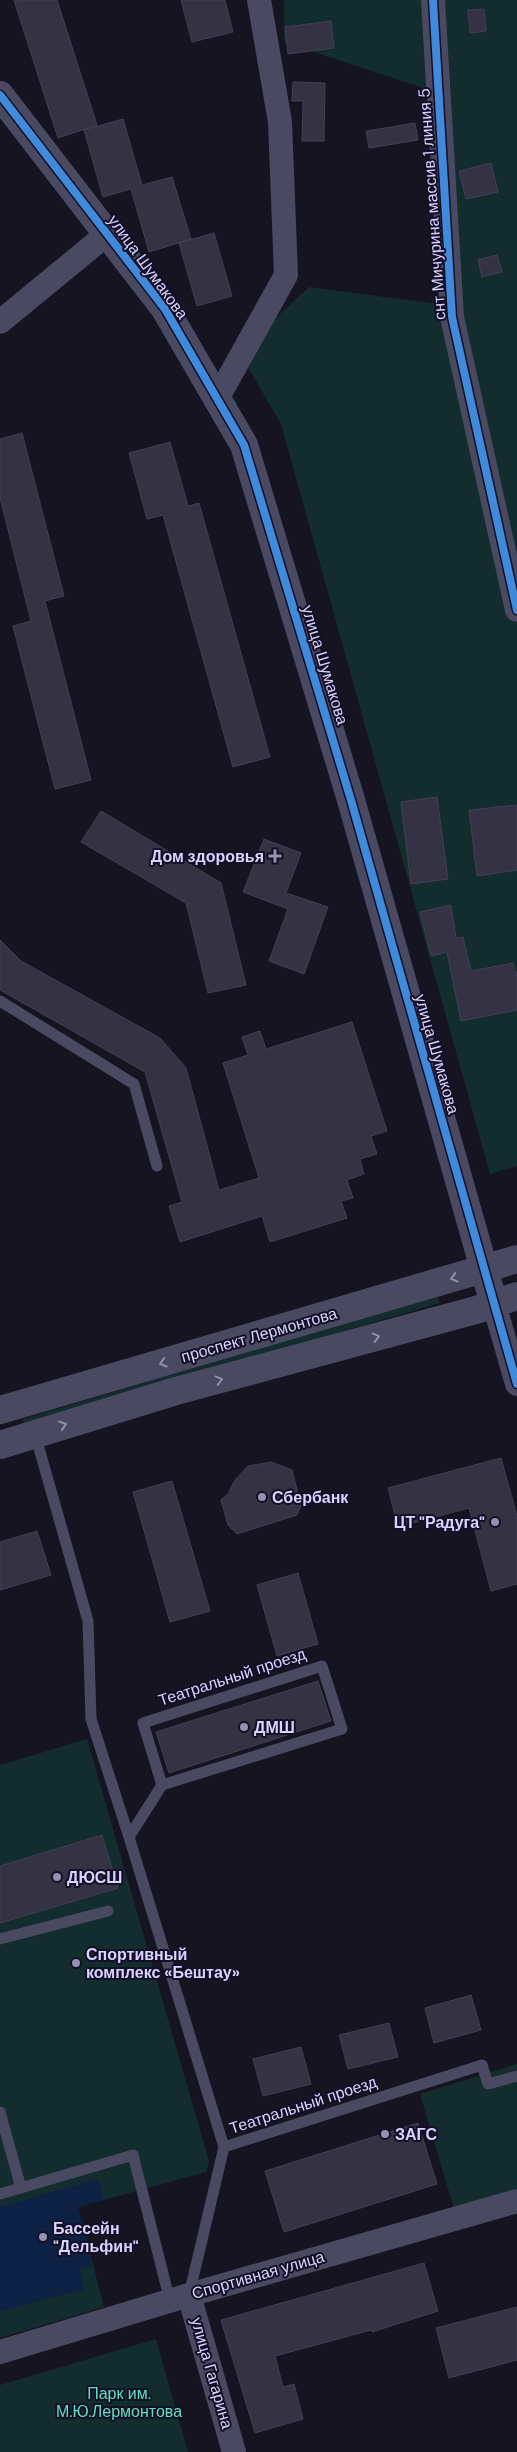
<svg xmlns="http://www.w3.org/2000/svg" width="517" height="2452" font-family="'DM Sans',sans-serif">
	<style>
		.green { fill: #132c2d }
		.water { fill: #0d2144 }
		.building { fill: #343243; stroke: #433f54 }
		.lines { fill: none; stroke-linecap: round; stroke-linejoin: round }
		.service { stroke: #4a4962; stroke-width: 11 }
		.minor { stroke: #4a4962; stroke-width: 24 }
		.tertiary { stroke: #4a4962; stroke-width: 28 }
		.cycleway-casing { stroke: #130f26; stroke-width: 11 }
		.cycleway { stroke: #408adc; stroke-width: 8 }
		.oneway { stroke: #928eb0 }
		.poi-dot { fill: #9591b1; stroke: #130f26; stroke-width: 2 }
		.labels { text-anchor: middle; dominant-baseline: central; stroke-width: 4; stroke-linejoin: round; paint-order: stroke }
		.street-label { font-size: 16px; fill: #d9d4ff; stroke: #130f26 }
		.poi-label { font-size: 16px; font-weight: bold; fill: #d9d4ff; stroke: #130f26; text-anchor: start }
		.park-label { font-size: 16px; fill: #5fe0c0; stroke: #130f26 }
	</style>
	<rect width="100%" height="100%" fill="#161421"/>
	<path class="green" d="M 284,0 L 517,0 L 517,1166 L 490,1174 L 281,424 L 239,352 L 309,287 L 462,307 L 435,92 L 284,42 Z
		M 437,1295 L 440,1303 L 24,1425 L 23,1419 Z
		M 87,1739 L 209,2161 L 206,2172 L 78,2207 L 104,2307 L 0,2338 L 0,1765 Z
		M 517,2064 L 517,2190 L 454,2209 L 420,2094 Z
		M 156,2339 L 188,2452 L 0,2452 L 0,2385 Z"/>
	<path class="water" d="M 98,2179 L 104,2200 L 78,2207 L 92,2266 L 80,2268 L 84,2289 L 0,2311 L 0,2207 Z"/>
	<path class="building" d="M 14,0 L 57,0 L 97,125 L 58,138 Z
		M 181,0 L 225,0 L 233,32 L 192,42 Z
		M 484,9 L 486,31 L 470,33 L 468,10 Z
		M 331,21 L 334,48 L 288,54 L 285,27 Z
		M 293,82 L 325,83 L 324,141 L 302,141 L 303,101 L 292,101 Z
		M 123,119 L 142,185 L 172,177 L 191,239 L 149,252 L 131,189 L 103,197 L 84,130 Z
		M 415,123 L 418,140 L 369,148 L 366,131 Z
		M 491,163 L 498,192 L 466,199 L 459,171 Z
		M 214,233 L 232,296 L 197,306 L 179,243 Z
		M 497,255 L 502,272 L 482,277 L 478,260 Z
		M 22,433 L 64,596 L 45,601 L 91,780 L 55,789 L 13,626 L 31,621 L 0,498 L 0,439 Z
		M 170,442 L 188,506 L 199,503 L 270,757 L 233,767 L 163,515 L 147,519 L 129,453 Z
		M 437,797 L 448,879 L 411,884 L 401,802 Z
		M 517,805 L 517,870 L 477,876 L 469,810 Z
		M 101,811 L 221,883 L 246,985 L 208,993 L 186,903 L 81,842 Z
		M 264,839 L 301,853 L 286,893 L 328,907 L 304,974 L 269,961 L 288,909 L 243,892 Z
		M 451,905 L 456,938 L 463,937 L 471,971 L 513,963 L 515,972 L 517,972 L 517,1010 L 461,1021 L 447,952 L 431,956 L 420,912 Z
		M 0,940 L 21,961 L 160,1038 L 186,1068 L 219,1190 L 259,1178 L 223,1063 L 248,1055 L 242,1037 L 260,1031 L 266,1049 L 352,1022 L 387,1131 L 371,1136 L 377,1154 L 360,1159 L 364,1174 L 347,1180 L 353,1198 L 341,1201 L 347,1218 L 270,1242 L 262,1216 L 180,1242 L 169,1206 L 182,1202 L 145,1072 L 0,990 Z
		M 501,1458 L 517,1516 L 517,1584 L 491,1591 L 469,1508 L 398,1527 L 388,1488 Z
		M 271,1462 L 292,1470 L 301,1506 L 297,1515 L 237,1534 L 228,1525 L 221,1500 L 228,1494 L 235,1480 L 248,1466 Z
		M 172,1481 L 210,1611 L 170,1622 L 133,1492 Z
		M 37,1531 L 51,1575 L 0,1590 L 0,1542 Z
		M 298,1573 L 318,1644 L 277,1656 L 257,1585 Z
		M 318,1681 L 331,1721 L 169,1773 L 156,1732 Z
		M 102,1835 L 118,1888 L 0,1923 L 0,1866 Z
		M 471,1995 L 481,2030 L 434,2043 L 425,2008 Z
		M 389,2023 L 398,2057 L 348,2069 L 339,2035 Z
		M 301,2047 L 311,2084 L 263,2096 L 253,2059 Z
		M 418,2123 L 437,2184 L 284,2232 L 265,2171 Z
		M 424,2263 L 438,2311 L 372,2332 L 371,2330 L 275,2356 L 283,2387 L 294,2384 L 303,2419 L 255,2433 L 221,2320 Z
		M 517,2307 L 517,2360 L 449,2378 L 436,2328 Z"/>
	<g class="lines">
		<path class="service" d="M 0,1001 L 134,1084 L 157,1166
			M 35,1434 L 88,1621 L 91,1719 L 129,1837
			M 162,1785 L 143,1723 L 322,1666 L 342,1729 L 162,1785 L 129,1837 L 224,2147 L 482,2065 L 488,2084 L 517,2076
			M 0,1939 L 108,1911
			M 0,2112 L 21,2188
			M 0,2194 L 133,2155 L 170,2301
			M 189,2295 L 224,2147"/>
		<path class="minor" d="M 433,0 L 452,317 L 517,610
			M 0,322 L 107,234
			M 217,399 L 286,275 L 280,122 L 259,0
			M 494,1304 L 517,1384
			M 189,2295 L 234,2452
			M 0,2352 L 189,2295 L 517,2201"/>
		<path class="tertiary" d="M 0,95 L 165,309 L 244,445 L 351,800 L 494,1304
			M 0,1410 L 517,1259
			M 0,1445 L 176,1391 L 476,1310 L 517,1296"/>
		<g class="cycleway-casing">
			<path id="cycleway" d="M 433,0 L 452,317 L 517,610
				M 0,95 L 165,309 L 244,445 L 351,800 L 517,1384"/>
		</g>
		<use href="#cycleway" class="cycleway"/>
	</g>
	<defs><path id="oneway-chevron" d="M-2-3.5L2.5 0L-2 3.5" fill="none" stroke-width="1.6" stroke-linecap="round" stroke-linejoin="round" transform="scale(1.25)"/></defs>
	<g class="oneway">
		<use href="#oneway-chevron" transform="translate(454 1278) rotate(164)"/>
		<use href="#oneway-chevron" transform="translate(376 1337) rotate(-15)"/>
		<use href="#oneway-chevron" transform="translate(163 1363) rotate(164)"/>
		<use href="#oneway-chevron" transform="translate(219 1380) rotate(-15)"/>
		<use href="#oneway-chevron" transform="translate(63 1425) rotate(-18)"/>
	</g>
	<g class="poi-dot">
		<path d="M272.5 848.5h5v5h5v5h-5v5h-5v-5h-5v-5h5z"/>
		<circle cx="262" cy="1497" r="5"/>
		<circle cx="495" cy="1522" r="5"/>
		<circle cx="244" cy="1727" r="5"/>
		<circle cx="57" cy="1877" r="5"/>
		<circle cx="76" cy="1963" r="5"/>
		<circle cx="385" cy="2134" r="5"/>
		<circle cx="43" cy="2237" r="5"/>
	</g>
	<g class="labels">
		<g class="street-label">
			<text transform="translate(432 204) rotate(-94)">снт Мичурина массив 1 линия 5</text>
			<text transform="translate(148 267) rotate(54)">улица Шумакова</text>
			<text transform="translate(325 665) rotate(73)">улица Шумакова</text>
			<text transform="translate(437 1054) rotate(74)">улица Шумакова</text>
			<text transform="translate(259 1335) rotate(-16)">проспект Лермонтова</text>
			<text transform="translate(232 1677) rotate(-18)">Театральный проезд</text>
			<text transform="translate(303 2105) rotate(-18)">Театральный проезд</text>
			<text transform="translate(258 2275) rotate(-16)">Спортивная улица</text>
			<text transform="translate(212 2373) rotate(74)">улица Гагарина</text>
		</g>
		<g class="poi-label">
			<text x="264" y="856" text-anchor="end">Дом здоровья</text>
			<text x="272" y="1497">Сбербанк</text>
			<text x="485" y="1522" text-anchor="end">ЦТ "Радуга"</text>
			<text x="254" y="1727">ДМШ</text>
			<text x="67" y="1877">ДЮСШ</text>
			<text x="86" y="1954">Спортивный<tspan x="86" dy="18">комплекс «Бештау»</tspan></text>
			<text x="395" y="2134">ЗАГС</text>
			<text x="53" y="2228">Бассейн<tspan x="53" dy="18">"Дельфин"</tspan></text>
		</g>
		<g class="park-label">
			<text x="119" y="2393">Парк им.<tspan x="119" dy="18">М.Ю.Лермонтова</tspan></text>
		</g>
	</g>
</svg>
